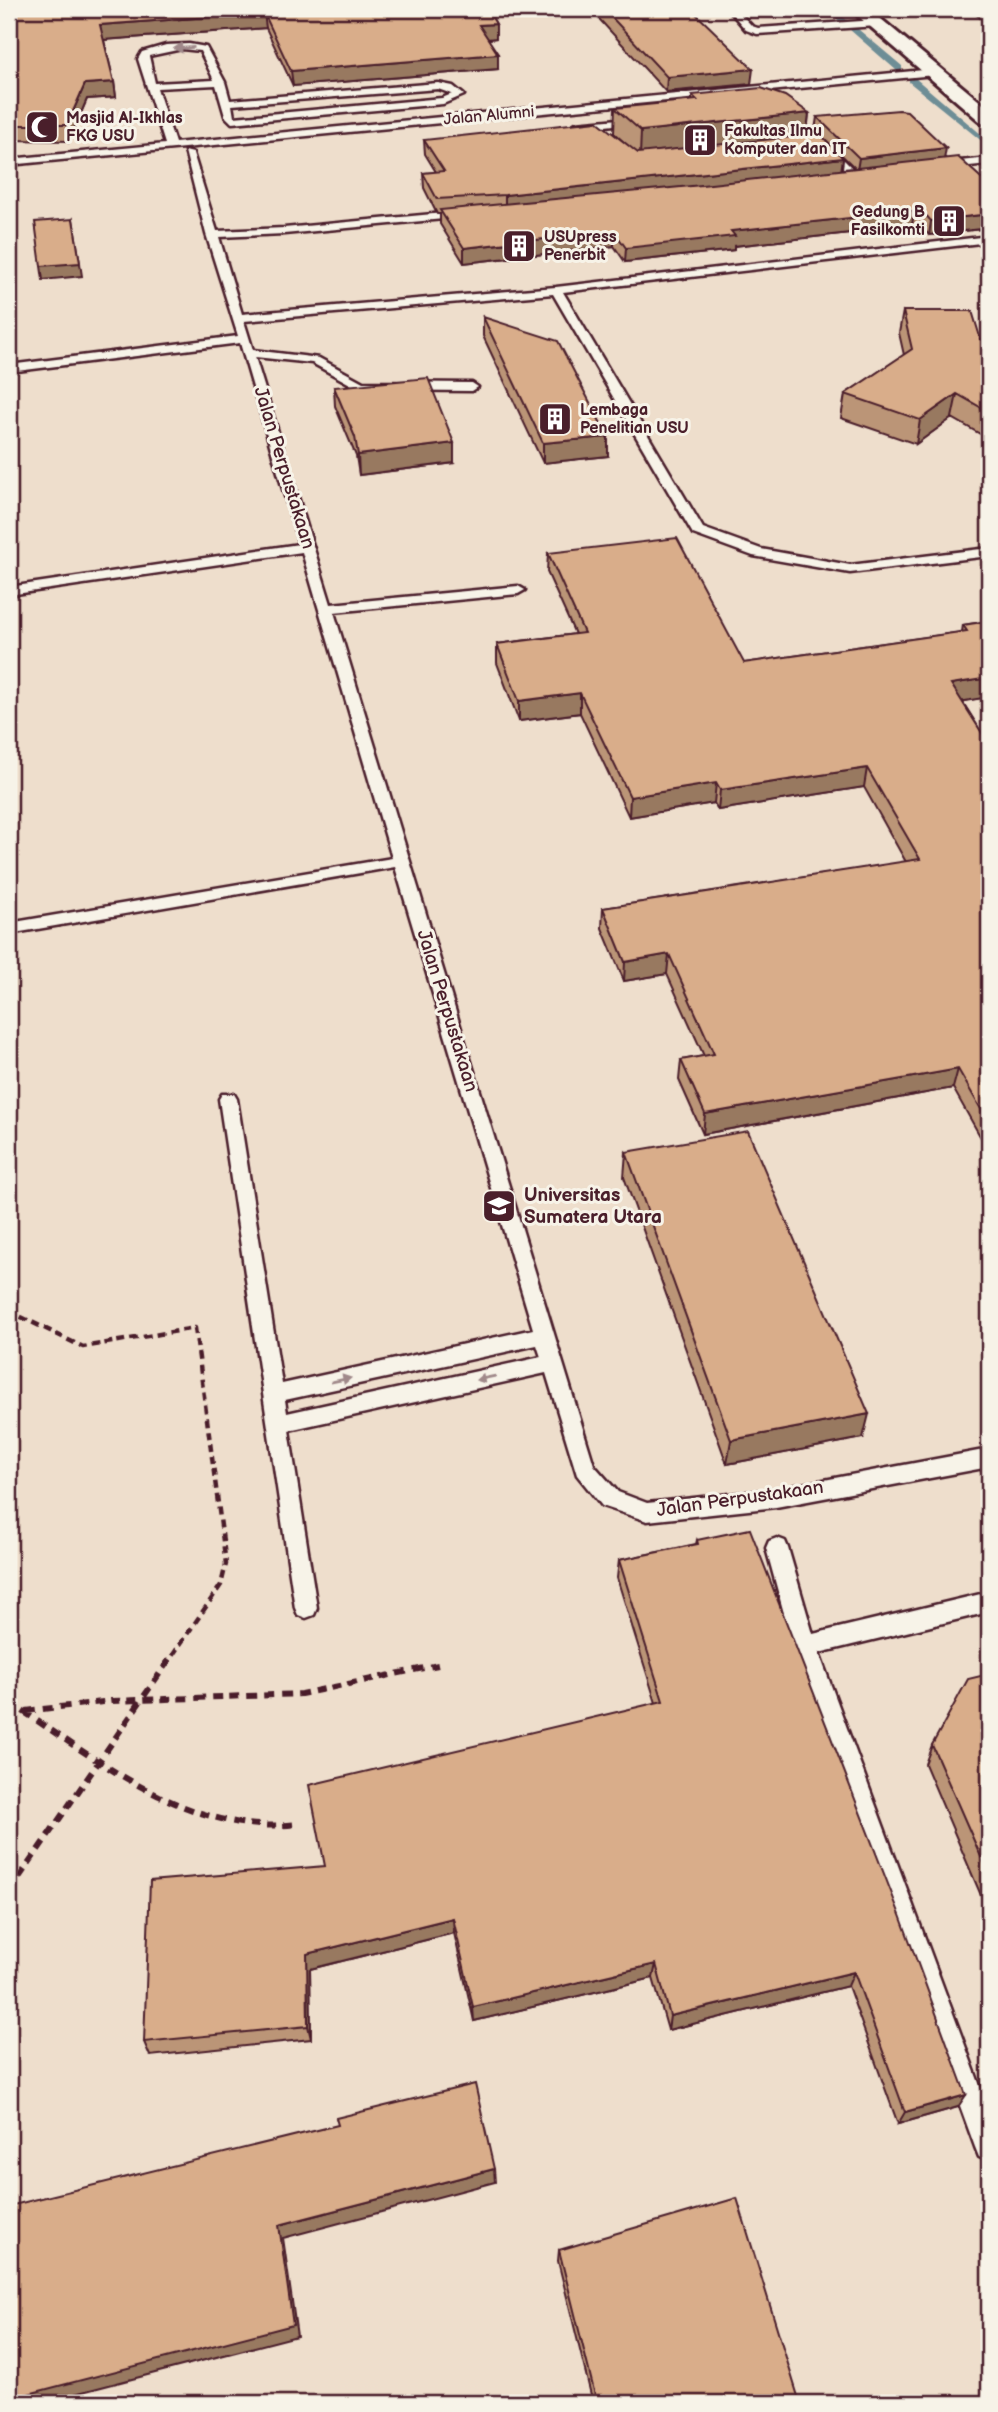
<svg xmlns="http://www.w3.org/2000/svg" width="998" height="2412" font-family="'Balsamiq Sans',sans-serif">
	<style>
		.built { fill: #eedecc }
		.lines { fill: none; stroke-linecap: round; stroke-linejoin: round }
		.stream { fill: #6e8e96; fill-rule: evenodd }
		.lane-casing { stroke: #4a1f2b; stroke-width: 5 }
		.street-casing { stroke: #4a1f2b; stroke-width: 6 }
		.path-far1 { stroke: #4a1f2b; stroke-width: 4.5; stroke-dasharray: 8 5; stroke-linecap: butt }
		.path { stroke: #4a1f2b; stroke-width: 6; stroke-dasharray: 10 7; stroke-linecap: butt }
		.lane { fill: #f7f3e8; fill-rule: evenodd }
		.street { fill: #f7f3e8; fill-rule: evenodd }
		.wall { fill: #bb9577; stroke: #4a1f2b; stroke-width: 2; fill-rule: evenodd }
		.shaded-wall { fill: #987961; stroke: #4a1f2b; stroke-width: 2 }
		.building { fill: #d9ad8a; stroke: #4a1f2b; stroke-width: 2 }
		.oneway { fill: #a0898a }
		.labels { text-anchor: middle; dominant-baseline: central; stroke-width: 6; stroke-linejoin: round; paint-order: stroke }
		.far-street-label { font-size: 16px; fill: #4a1f2b; stroke: #f7f3e8 }
		.far-poi-label { font-size: 16px; font-weight: bold; fill: #4a1f2b; stroke: #f7f3e8; text-anchor: start }
		.street-label { font-size: 19px; fill: #4a1f2b; stroke: #f7f3e8 }
		.poi-label { font-size: 19px; font-weight: bold; fill: #4a1f2b; stroke: #f7f3e8; text-anchor: start }
	</style>
	<rect width="100%" height="100%" fill="#f7f3e8"/>
	<filter id="ink" filterUnits="userSpaceOnUse"><feTurbulence type="fractalNoise" baseFrequency=".0143" numOctaves="2"/><feDisplacementMap in="SourceGraphic" scale="14" xChannelSelector="R" yChannelSelector="G"/><feConvolveMatrix kernelMatrix="1 2 1 2 8 2 1 2 1" color-interpolation-filters="sRGB"/></filter>
	<g filter="url(#ink)">
		<path class="built" d="M 9,9 L 989,9 L 989,2403 L 9,2403 Z"/>
		<g class="lines">
			<path class="stream" d="M 826,9 L 834,9 L 902,66 L 902,70 L 896,70 Z
				M 909,78 L 915,78 L 989,141 L 989,147 L 909,82 Z"/>
			<g class="lane-casing">
				<path id="lane" d="M 728,9 L 736,9 L 752,26 L 758,28 L 877,20 L 881,23 L 877,26 L 757,34 L 746,30 Z
					M 189,44 L 206,47 L 225,82 L 230,100 L 438,83 L 453,86 L 464,95 L 443,104 L 232,123 L 225,116 L 216,85 L 157,88 L 175,143 L 934,69 L 939,72 L 934,75 L 9,165 L 9,159 L 165,144 L 138,59 L 142,52 L 166,45 ZM 182,49 L 200,51 L 214,80 L 155,83 L 149,56 ZM 438,89 L 452,94 L 442,98 L 234,117 L 232,105 Z
					M 784,114 L 790,114 L 824,140 L 858,174 L 858,178 L 850,178 L 818,144 L 784,118 Z
					M 640,117 L 645,120 L 643,122 L 576,129 L 571,126 L 576,123 Z
					M 185,151 L 193,153 L 217,231 L 284,228 L 465,211 L 470,214 L 465,217 L 284,234 L 219,237 L 242,314 L 556,287 L 989,236 L 989,242 L 563,292 L 703,528 L 761,549 L 850,565 L 989,548 L 989,556 L 850,573 L 753,556 L 693,534 L 553,294 L 244,321 L 253,350 L 319,358 L 363,382 L 472,383 L 478,387 L 472,391 L 361,390 L 312,363 L 255,357 L 331,604 L 518,586 L 525,590 L 518,594 L 334,612 L 594,1465 L 618,1492 L 647,1503 L 776,1489 L 989,1449 L 989,1467 L 776,1507 L 647,1521 L 602,1506 L 577,1475 L 546,1373 L 289,1430 L 317,1608 L 314,1615 L 306,1618 L 298,1615 L 295,1608 L 219,1099 L 222,1094 L 234,1094 L 237,1099 L 282,1384 L 533,1329 L 395,867 L 9,934 L 9,923 L 392,858 L 302,552 L 9,595 L 9,587 L 299,544 L 240,343 L 9,372 L 9,365 L 238,336 L 206,234 ZM 537,1345 L 541,1357 L 287,1413 L 285,1400 Z
					M 989,158 L 989,164 L 940,169 L 935,166 L 940,163 Z
					M 777,1538 L 785,1541 L 788,1548 L 813,1634 L 989,1592 L 989,1612 L 819,1653 L 989,2110 L 989,2161 L 979,2157 L 975,2147 L 793,1646 L 766,1548 L 769,1541 Z"/>
			</g>
			<g class="street-casing">
				<path id="street" d="M 850,9 L 869,9 L 989,109 L 989,125 L 982,123 Z"/>
			</g>
			<path class="path-far1" d="M 9,1311 L 83,1347 L 195,1328 L 226,1564 L 221,1585 L 168,1662"/>
			<path class="path" d="M 9,1702 C 94,1757 191,1838 298,1824
				M 9,1713 L 111,1701 L 301,1694 L 438,1665
				M 9,1892 L 169,1660"/>
			<use href="#lane" class="lane"/>
			<use href="#street" class="street"/>
		</g>
		<path class="wall" d="M 9,9 L 501,9 L 488,10 L 496,24 L 496,38 L 488,39 L 498,69 L 293,86 L 266,28 L 104,40 L 114,82 L 116,97 L 87,99 L 69,141 L 9,140 Z
			M 590,9 L 691,9 L 751,84 L 666,92 Z
			M 969,9 L 989,9 L 989,25 Z
			M 692,95 L 809,113 L 807,135 L 819,134 L 815,130 L 817,117 L 945,158 L 989,185 L 989,228 L 929,235 L 921,227 L 912,226 L 734,246 L 734,250 L 625,262 L 614,246 L 464,263 L 440,224 L 440,214 L 437,214 L 424,188 L 423,173 L 436,172 L 425,154 L 424,140 L 626,144 L 614,133 L 615,108 L 692,101 ZM 825,139 L 855,168 L 842,169 L 843,158 Z
			M 903,311 L 981,340 L 989,339 L 989,439 L 952,418 L 916,444 L 841,418 L 845,394 L 904,355 L 899,333 Z
			M 483,317 L 608,456 L 543,463 L 483,336 Z
			M 334,387 L 454,463 L 359,475 L 356,456 L 335,406 Z
			M 548,553 L 744,663 L 962,632 L 963,625 L 989,621 L 989,697 L 962,701 L 989,744 L 989,1152 L 953,1088 L 703,1134 L 679,1080 L 681,1060 L 704,1056 L 667,974 L 624,981 L 602,928 L 603,908 L 906,862 L 864,787 L 718,810 L 714,803 L 629,817 L 580,713 L 519,721 L 497,663 L 497,644 L 575,634 L 547,572 Z
			M 626,1152 L 863,1438 L 727,1464 L 624,1177 Z
			M 697,1540 L 958,2107 L 898,2124 L 848,1986 L 668,2030 L 653,1978 L 474,2021 L 454,1933 L 310,1969 L 311,2039 L 150,2056 L 144,2042 L 656,1703 L 617,1578 L 619,1560 L 696,1544 Z
			M 989,1674 L 989,1914 L 925,1764 L 932,1745 Z
			M 559,2250 L 800,2403 L 593,2403 L 558,2261 Z"/>
		<path class="shaded-wall" d="M 264,13 L 266,28 L 102,40 L 100,25 Z
			M 496,24 L 496,38 L 479,40 L 479,25 Z
			M 498,54 L 498,69 L 293,86 L 291,71 Z
			M 753,69 L 751,84 L 666,92 L 667,77 Z
			M 114,82 L 116,97 L 87,99 L 69,141 L 67,125 L 85,84 Z
			M 809,113 L 806,138 L 640,156 L 641,131 Z
			M 946,148 L 944,160 L 857,170 L 859,158 Z
			M 843,158 L 841,172 L 505,209 L 505,195 Z
			M 914,211 L 912,226 L 734,246 L 734,250 L 625,262 L 626,248 L 731,231 Z
			M 989,214 L 989,228 L 929,235 L 931,221 Z
			M 73,219 L 82,276 L 43,280 L 41,266 Z
			M 614,231 L 614,246 L 464,263 L 464,248 Z
			M 957,394 L 952,418 L 916,444 L 920,420 Z
			M 608,437 L 608,456 L 543,463 L 543,443 Z
			M 454,443 L 454,463 L 359,475 L 358,455 Z
			M 989,678 L 989,697 L 947,704 L 951,684 Z
			M 580,693 L 580,713 L 519,721 L 519,701 Z
			M 867,768 L 864,787 L 718,810 L 720,790 Z
			M 716,783 L 714,803 L 629,817 L 630,797 Z
			M 669,954 L 667,974 L 624,981 L 625,962 Z
			M 958,1069 L 953,1088 L 703,1134 L 705,1114 Z
			M 869,1414 L 863,1438 L 727,1464 L 731,1440 Z
			M 453,1918 L 454,1933 L 310,1969 L 311,2039 L 308,2026 L 307,1954 Z
			M 656,1964 L 653,1978 L 474,2021 L 473,2007 Z
			M 854,1972 L 848,1986 L 668,2030 L 670,2016 Z
			M 966,2095 L 958,2107 L 898,2124 L 905,2112 Z
			M 494,2169 L 495,2182 L 283,2238 L 297,2336 L 40,2403 L 9,2403 L 9,2399 L 279,2225 Z"/>
		<path class="building" d="M 9,9 L 487,9 L 496,24 L 479,25 L 498,54 L 291,71 L 264,13 L 100,25 L 114,82 L 85,84 L 67,125 L 9,125 Z
			M 604,9 L 691,9 L 753,69 L 667,77 Z
			M 761,88 L 785,96 L 809,113 L 641,131 L 615,108 L 697,100 L 692,95 Z
			M 899,110 L 907,111 L 946,148 L 859,158 L 817,117 Z
			M 597,121 L 638,153 L 820,134 L 843,158 L 505,195 L 437,199 L 423,173 L 444,171 L 424,140 Z
			M 958,157 L 989,185 L 989,214 L 931,221 L 924,213 L 914,211 L 731,231 L 735,236 L 626,248 L 614,231 L 464,248 L 440,210 L 702,185 Z
			M 73,219 L 80,263 L 41,266 L 35,222 Z
			M 903,311 L 972,311 L 981,340 L 989,339 L 989,412 L 957,394 L 920,420 L 845,394 L 912,349 Z
			M 483,317 L 558,341 L 608,437 L 543,443 Z
			M 428,378 L 454,443 L 358,455 L 355,437 L 334,387 Z
			M 677,538 L 744,663 L 967,631 L 963,625 L 989,621 L 989,678 L 951,684 L 989,744 L 989,1123 L 958,1069 L 705,1114 L 681,1060 L 714,1054 L 669,954 L 625,962 L 603,908 L 920,859 L 867,768 L 720,790 L 716,783 L 630,797 L 580,693 L 519,701 L 497,644 L 584,633 L 548,553 Z
			M 748,1131 L 869,1414 L 731,1440 L 626,1152 Z
			M 750,1529 L 900,1915 L 966,2095 L 905,2112 L 854,1972 L 670,2016 L 656,1964 L 473,2007 L 453,1918 L 307,1954 L 308,2026 L 144,2042 L 150,1881 L 325,1866 L 309,1785 L 663,1701 L 619,1560 L 698,1544 L 697,1540 Z
			M 989,1674 L 989,1875 L 932,1745 L 968,1679 Z
			M 475,2084 L 494,2169 L 279,2225 L 293,2325 L 9,2399 L 9,2206 L 338,2125 L 336,2118 Z
			M 737,2198 L 800,2403 L 597,2403 L 559,2250 Z"/>
		<defs><path id="oneway-solid" d="M-6-.8H1V-3.2L6.5 0L1 3.2V.8H-6Z" transform="scale(1.75)"/></defs>
		<g class="oneway">
			<use href="#oneway-solid" transform="translate(184 48) rotate(177)"/>
			<use href="#oneway-solid" transform="translate(486 1378) rotate(168)"/>
			<use href="#oneway-solid" transform="translate(341 1380) rotate(-12)"/>
		</g>
	</g>
	<defs>
		<g id="mosque-square" transform="scale(1.75)"><rect x="-9" y="-9" width="18" height="18" rx="4" fill="#4a1f2b" stroke="#f7f3e8"/><path d="M3.5-4.9A6 6 0 1 0 3.5 4.9A5 5 0 1 1 3.5-4.9Z" fill="#fff"/></g>
		<g id="building-square" transform="scale(1.75)"><rect x="-9" y="-9" width="18" height="18" rx="4" fill="#4a1f2b" stroke="#f7f3e8"/><path d="M-4-6H4V6H1V3H-1V6H-4ZM-2.5-4.3h1.7v1.8h-1.7ZM.8-4.3h1.7v1.8H.8ZM-2.5-1h1.7V.8h-1.7ZM.8-1h1.7V.8H.8Z" fill="#fff"/></g>
		<g id="university-square" transform="scale(1.75)"><rect x="-9" y="-9" width="18" height="18" rx="4" fill="#4a1f2b" stroke="#f7f3e8"/><path d="M0-5L7-2L0 1L-7-2ZM-4 1L0 2.5L4 1V4Q0 6-4 4Z" fill="#fff"/></g>
	</defs>
	<g fill-rule="evenodd">
		<use href="#mosque-square" x="42" y="127"/>
		<use href="#building-square" x="700" y="140"/>
		<use href="#building-square" x="949" y="221"/>
		<use href="#building-square" x="519" y="246"/>
		<use href="#building-square" x="555" y="419"/>
		<use href="#university-square" x="499" y="1206"/>
	</g>
	<g class="labels">
		<g class="far-street-label">
			<text transform="translate(489 116) rotate(-5)">Jalan Alumni</text>
		</g>
		<g class="far-poi-label">
			<text x="66" y="118">Masjid Al-Ikhlas<tspan x="66" dy="18">FKG USU</tspan></text>
			<text x="724" y="131">Fakultas Ilmu<tspan x="724" dy="18">Komputer dan IT</tspan></text>
			<text x="925" y="212" text-anchor="end">Gedung B<tspan x="925" dy="18">Fasilkomti</tspan></text>
			<text x="544" y="237">USUpress<tspan x="544" dy="18">Penerbit</tspan></text>
			<text x="580" y="410">Lembaga<tspan x="580" dy="18">Penelitian USU</tspan></text>
		</g>
		<g class="street-label">
			<text transform="translate(284 468) rotate(73)">Jalan Perpustakaan</text>
			<text transform="translate(447 1011) rotate(73)">Jalan Perpustakaan</text>
			<text transform="translate(740 1499) rotate(-8)">Jalan Perpustakaan</text>
		</g>
		<g class="poi-label">
			<text x="524" y="1195">Universitas<tspan x="524" dy="22">Sumatera Utara</tspan></text>
		</g>
	</g>
	<rect width="998" height="2412" fill="none" stroke="#f7f3e8" stroke-width="35"/>
	<rect x="18" y="18" width="963" height="2377" fill="none" stroke="#4a1f2b" stroke-width="2.5" filter="url(#ink)"/>
</svg>
